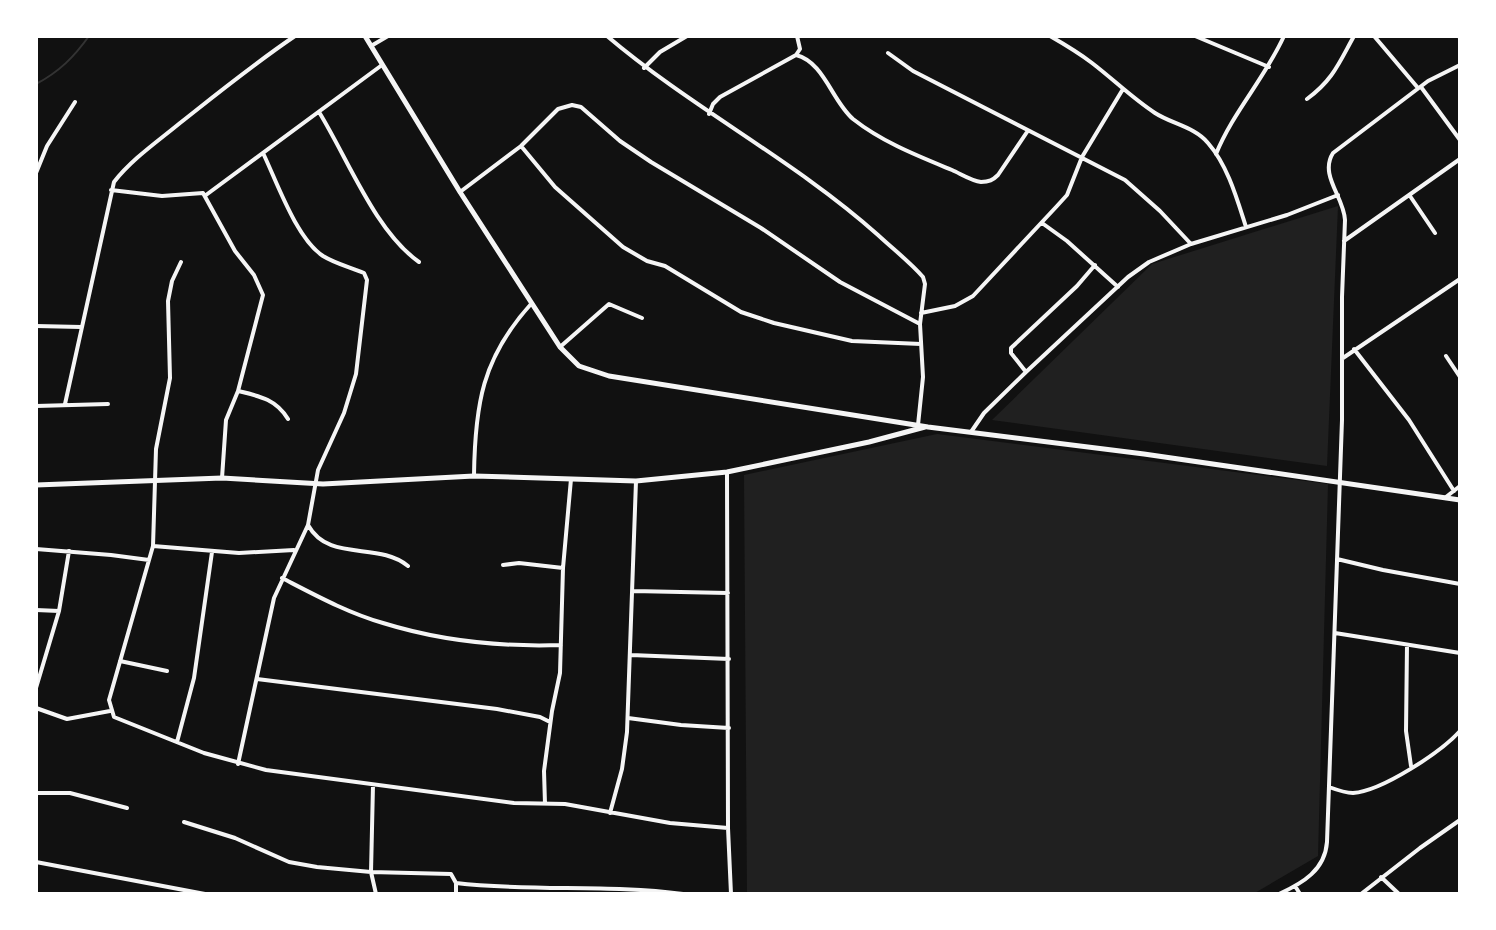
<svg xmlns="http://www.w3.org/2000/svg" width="1496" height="930" font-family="'PT Sans',sans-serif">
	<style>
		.green { fill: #202020 }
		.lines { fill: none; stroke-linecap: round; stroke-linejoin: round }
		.stream { stroke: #333; stroke-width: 2 }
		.minor { stroke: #f5f5f5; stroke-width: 4 }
		.tertiary { stroke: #f5f5f5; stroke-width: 5 }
	</style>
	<rect width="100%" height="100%" fill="#111"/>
	<path class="green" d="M 1338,206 L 1327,466 L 992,420 L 1152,264 Z
		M 937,434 L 1328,484 L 1318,856 L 1253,894 L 747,894 L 744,475 Z"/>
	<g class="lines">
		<path class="stream" d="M 36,84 C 59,72 74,57 89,36"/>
		<path class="minor" d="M 607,36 C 693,109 794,160 878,235 C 893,249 910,262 923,277 L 925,284 L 920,324 L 923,377 L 918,425
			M 1050,36 C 1064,44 1079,53 1092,63 C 1113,79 1132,98 1155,113 C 1172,124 1195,127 1208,143 C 1228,166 1237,199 1246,227
			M 1195,36 L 1269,67
			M 1374,36 L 1418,88
			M 1459,36 L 1460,38
			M 371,46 L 388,36
			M 888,53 L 913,71 L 1125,180 L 1160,211 L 1191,244
			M 796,55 C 824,62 832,101 853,119 C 882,142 918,156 952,170 C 961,174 972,181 981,182 C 989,182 993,180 998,175 L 1027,132
			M 644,68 L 660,52 L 687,36
			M 1421,87 L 1460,140
			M 1307,99 C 1333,80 1339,63 1354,36
			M 319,112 C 348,159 375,231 419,262
			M 709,114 L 713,104 L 720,97 L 796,55 L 800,49 L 797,36
			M 521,146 L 555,187 L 623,247 L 647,261 L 665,266 L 741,312 L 774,323 L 852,341 L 921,344
			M 1216,154 C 1233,112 1265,78 1284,36
			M 36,173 L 47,146 L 75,102
			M 111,190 L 162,196 L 203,193 L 235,251 L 254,275 L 263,295 L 238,391 L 226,420 L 222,478
			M 460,192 L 521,146 L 558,109 L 572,105 L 581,107 L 620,141 L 651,162 L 761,228 L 840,282 L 920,324
			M 206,195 L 382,65
			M 1410,196 L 1435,233
			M 1042,223 L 1067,241 L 1118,287
			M 1344,241 L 1460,159
			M 181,262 L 172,281 L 168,301 L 170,378 L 156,449 L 153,546 L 109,700 L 114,717 L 204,753 L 266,770 L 514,803 L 565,804 L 670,823 L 728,828
			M 921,313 L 955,306 L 973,296 L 1057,206 L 1067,195 L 1082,157 L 1123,89
			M 36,326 L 81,327
			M 560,347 L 609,304 L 642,318
			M 1354,349 L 1409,420 L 1454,491
			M 1446,356 L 1460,377
			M 1343,358 L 1460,279
			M 1026,372 L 1011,353 L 1011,348 L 1077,286 L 1095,265
			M 238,391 C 259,396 276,399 288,419
			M 65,404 L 114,182 C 132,159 157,142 180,123 C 218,93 255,63 295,36
			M 36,406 L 108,404
			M 971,432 L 984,413 L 1026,372 L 1128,277 L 1149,262 L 1191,244 L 1287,215 L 1338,195
			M 727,472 L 728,828 L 731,894
			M 474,475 C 475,405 482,358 531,304
			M 1446,497 L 1460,486
			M 308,525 C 329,563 378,541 408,566
			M 153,546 L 239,553 L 294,550
			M 36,549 L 111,555 L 149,560
			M 1337,559 L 1383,570 L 1460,584
			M 503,565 L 519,563 L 563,568
			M 282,578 C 315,595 348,613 383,623 C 441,641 502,647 561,645
			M 633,591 L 728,593
			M 36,610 L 59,611
			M 1335,633 L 1460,653
			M 1407,645 L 1406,731 L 1411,766
			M 631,655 L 729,659
			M 120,661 L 167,671
			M 257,679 L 497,709 L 540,717 L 550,722
			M 36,688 L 59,611 L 69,551
			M 36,708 L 67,719 L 110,711
			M 628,718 L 681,725 L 729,728
			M 177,742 L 194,678 L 212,552
			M 238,764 L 274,598 L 308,525 L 318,470 L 344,413 L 356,374 L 367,280 L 364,273 C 350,267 336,264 323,256 C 296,238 277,182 263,153
			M 373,785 L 371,872 L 376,894
			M 1329,787 C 1337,790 1345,793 1353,793 C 1382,791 1441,752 1460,731
			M 36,793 L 70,793 L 127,808
			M 545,804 L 544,771 L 552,711 L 560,673 L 563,568 L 571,479
			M 610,813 L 622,769 L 627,732 L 636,481
			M 184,822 L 235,838 L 289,862 L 317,867 L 371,872 L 451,874 L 456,883 L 456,894
			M 36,862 L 205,894
			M 1381,877 L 1399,894
			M 456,883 C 531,892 608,884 683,894
			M 1295,886 L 1300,894
			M 1279,894 C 1303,883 1325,870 1327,842 L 1342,420 L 1342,297 L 1345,220 C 1344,197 1319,175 1333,153 L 1428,81 L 1460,65
			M 1361,894 L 1420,848 L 1460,820"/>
		<path class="tertiary" d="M 365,36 L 460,192 L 560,347 L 579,366 L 609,376 L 928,427 L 1144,454 L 1460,500
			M 36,485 L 222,478 L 323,484 L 474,476 L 636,481 L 727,472 L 869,442 L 925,427"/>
	</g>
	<rect width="1496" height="930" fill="none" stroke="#ffffff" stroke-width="76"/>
</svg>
